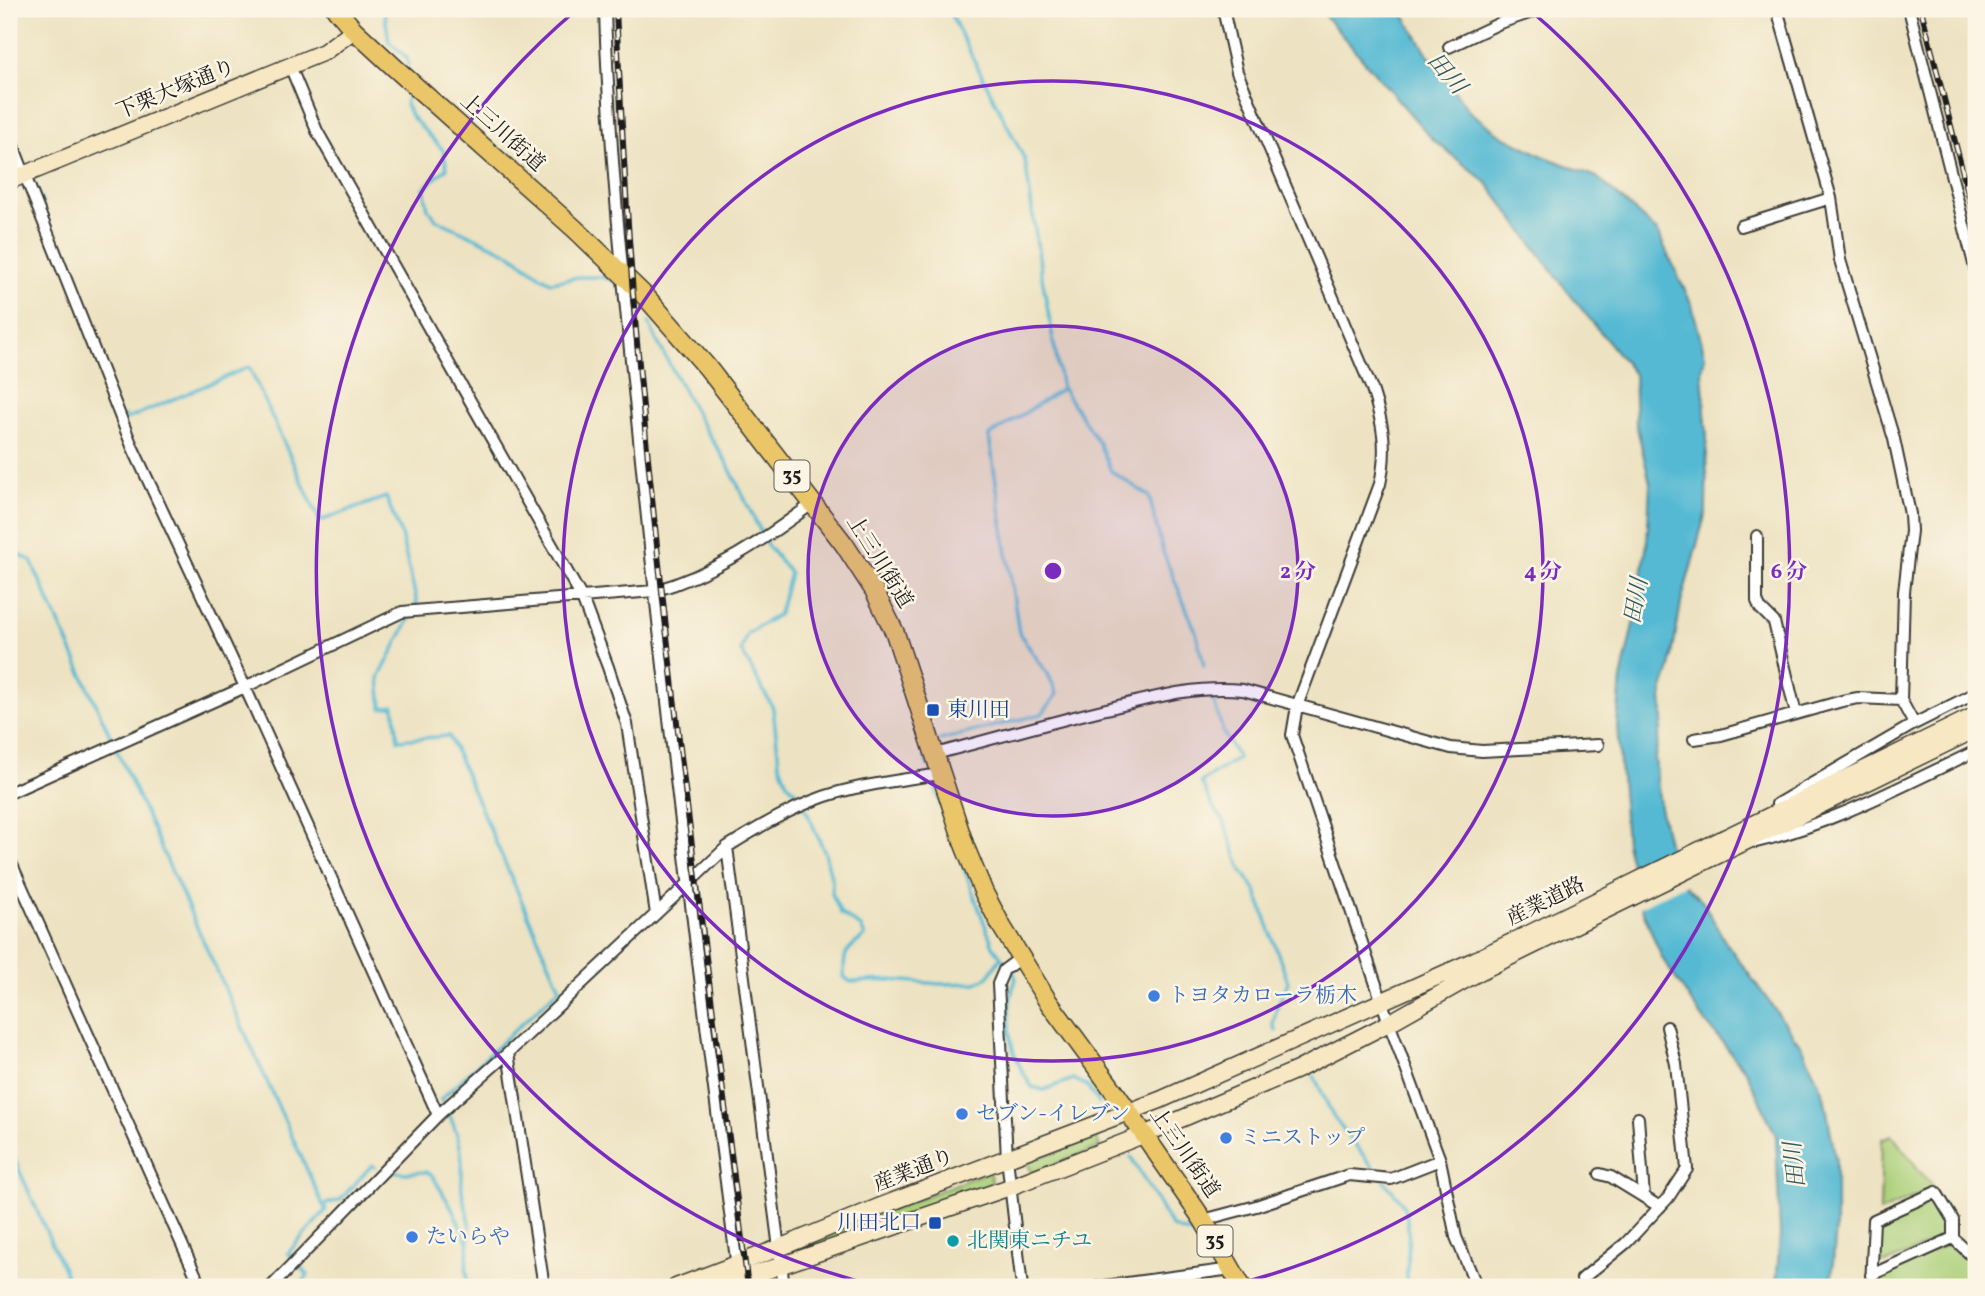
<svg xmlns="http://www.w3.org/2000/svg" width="1985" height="1296" font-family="Vollkorn,'Noto Serif JP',serif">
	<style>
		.green { fill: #aacf79; stroke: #63764a; stroke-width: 2 }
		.water { fill: #54b9d3; stroke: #386a78; stroke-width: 2 }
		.pier { fill: #ede2c1 }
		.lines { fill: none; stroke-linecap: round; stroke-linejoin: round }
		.stream { stroke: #54b9d3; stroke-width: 3.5 }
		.street-casing { stroke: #3b3a35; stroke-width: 14 }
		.secondary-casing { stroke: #3b3a35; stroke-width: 19 }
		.primary-casing { stroke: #3b3a35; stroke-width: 21 }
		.street { stroke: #fff; stroke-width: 10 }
		.secondary { stroke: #f7e8c3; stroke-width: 16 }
		.primary { stroke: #ebc669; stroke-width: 18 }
		.rail-casing { stroke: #1c1c1c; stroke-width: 6 }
		.rail { stroke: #fcf5e5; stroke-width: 3.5; stroke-dasharray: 10; stroke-linecap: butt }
		.ring { fill: none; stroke: #7b2cbf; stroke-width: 3.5 }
		.transit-dot { fill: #1a4fb4; stroke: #fcf5e5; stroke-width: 2.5 }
		.shop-dot { fill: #3f7fe0; stroke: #fcf5e5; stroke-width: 2.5 }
		.culture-dot { fill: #0f9aa8; stroke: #fcf5e5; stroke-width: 2.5 }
		.labels { text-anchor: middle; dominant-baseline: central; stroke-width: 5; stroke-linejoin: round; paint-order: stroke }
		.shield { fill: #fcf5e5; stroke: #5f5d58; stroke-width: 2 }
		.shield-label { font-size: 19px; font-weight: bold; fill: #1c1c1c }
		.street-label { font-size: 21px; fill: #1c1c1c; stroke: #fcf5e5 }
		.transit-label { font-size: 21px; fill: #164399; stroke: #fcf5e5; text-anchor: start }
		.shop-label { font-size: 21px; fill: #366cbe; stroke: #fcf5e5; text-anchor: start }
		.culture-label { font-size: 21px; fill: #0d838f; stroke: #fcf5e5; text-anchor: start }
		.water-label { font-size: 23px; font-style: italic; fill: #325b65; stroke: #fcf5e5 }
		.centre { fill: #7b2cbf; stroke: #fcf5e5; stroke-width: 3.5 }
		.ring-label { font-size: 21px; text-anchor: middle; font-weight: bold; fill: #7b2cbf; stroke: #fcf5e5; stroke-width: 5; stroke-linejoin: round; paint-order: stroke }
	</style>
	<rect width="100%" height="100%" fill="#fcf5e5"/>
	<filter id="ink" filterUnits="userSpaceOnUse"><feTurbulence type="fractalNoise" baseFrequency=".0143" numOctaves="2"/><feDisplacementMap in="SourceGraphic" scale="14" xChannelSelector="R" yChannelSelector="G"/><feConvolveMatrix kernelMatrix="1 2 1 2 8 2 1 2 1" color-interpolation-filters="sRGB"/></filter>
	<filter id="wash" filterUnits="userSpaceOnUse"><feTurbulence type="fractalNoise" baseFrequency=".00686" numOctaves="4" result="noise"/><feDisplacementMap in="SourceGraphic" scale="28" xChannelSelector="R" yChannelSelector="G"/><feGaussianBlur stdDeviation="1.57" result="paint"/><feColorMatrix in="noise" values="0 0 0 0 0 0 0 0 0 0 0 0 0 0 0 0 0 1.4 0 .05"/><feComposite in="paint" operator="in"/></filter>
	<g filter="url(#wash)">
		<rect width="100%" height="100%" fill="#ede2c1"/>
		<path class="green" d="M 1892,1135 L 1933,1188 L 1880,1212 L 1882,1139 Z
			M 1096,1137 L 1100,1147 L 1032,1173 L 1026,1160 L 1052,1153 Z
			M 989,1171 L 993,1186 L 806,1250 L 804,1244 Z
			M 1928,1198 L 1934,1200 C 1943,1214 1952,1221 1944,1238 L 1887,1263 L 1880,1262 C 1878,1249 1876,1230 1883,1219 Z
			M 1948,1244 L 1953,1245 L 1976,1266 L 1976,1287 L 1877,1287 L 1878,1280 L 1882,1274 Z"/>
		<path class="water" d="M 1319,9 L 1400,9 L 1431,59 L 1470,112 L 1501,135 L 1543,156 L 1597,177 L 1657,231 L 1692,305 L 1705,356 L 1702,371 L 1707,438 L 1706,512 L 1681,603 L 1670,668 L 1662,693 L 1663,719 L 1655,757 L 1660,807 L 1668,843 L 1681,881 L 1703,902 L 1725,941 L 1804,1050 L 1824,1095 L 1836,1161 L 1836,1227 L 1831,1287 L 1776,1287 L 1780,1235 L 1776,1136 L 1747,1073 L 1700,1015 L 1662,958 L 1642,909 L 1626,843 L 1617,725 L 1621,679 L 1638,602 L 1647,543 L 1650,483 L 1636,423 L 1634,374 L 1568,292 L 1486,182 L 1433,140 Z"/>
		<path class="pier" d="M 1674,848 L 1684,879 L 1688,883 L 1638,908 L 1629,870 Z"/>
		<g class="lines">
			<path class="stream" d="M 384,9 L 389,42 L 407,58 L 408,65
				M 408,88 L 406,104 L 411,116 L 443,150 L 447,168 L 424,188 L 428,209 L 437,220 L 511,254 L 540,276 L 551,282 L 579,277 L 600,277 L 615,281
				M 9,122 L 14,135
				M 32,177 L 43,206
				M 649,323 L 657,341 L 700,421 L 727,463 L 767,545 L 790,573 L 779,614 L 747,634 L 741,650 L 773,708 L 779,762 L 787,783 L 799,794 L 825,853 L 832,881 L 832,894 L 841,914 L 861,927 L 865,936 C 844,952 844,951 844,977 L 851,982 L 891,980 L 941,984 L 976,983 L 988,977 L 1001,957
				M 1063,389 L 1099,443 L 1111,471 L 1149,496 L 1163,552 L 1196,632 L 1204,666
				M 125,415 L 127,419 L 249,367 L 320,521 L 386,497 L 401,535 L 417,603 L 415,607
				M 9,557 L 21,555 L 31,561 L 323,1205 L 340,1200 L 372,1165 L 375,1167
				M 412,614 L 379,678 L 382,708 L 394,706 L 398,740 L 449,736 L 560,988 L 441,1099 C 452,1118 461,1141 462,1162 C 463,1171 461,1180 462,1190 C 463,1204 471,1218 470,1233 C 468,1252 463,1269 470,1287
				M 1212,695 L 1223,732 L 1238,758 L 1201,782 L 1213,807 L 1223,819 L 1241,869 L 1256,891 L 1288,982 L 1277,1007 L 1273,1024 L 1276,1031
				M 940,740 L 1042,714 L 1057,694 L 1049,676 L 1019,633 L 989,436 L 1062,389 L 1041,272 L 1025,160 L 948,9
				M 925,757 L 928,766
				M 933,782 L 955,845
				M 960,858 L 993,946 L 1005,962
				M 1013,971 L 1016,979 C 1006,1005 1006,1036 1018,1062 C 1021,1070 1027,1079 1032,1087 L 1044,1090 L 1073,1079 L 1087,1086 L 1099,1103
				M 1314,1076 L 1334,1118 L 1379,1175
				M 9,1147 L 71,1287
				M 1131,1157 L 1172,1227 L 1200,1237 L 1218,1264
				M 389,1171 L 406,1173 L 426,1172 L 432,1175 L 454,1212 L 467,1241
				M 1384,1181 C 1390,1188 1397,1195 1402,1203 C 1413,1222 1407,1265 1406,1287
				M 291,1256 L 288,1253 L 326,1210 L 323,1205
				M 1226,1276 L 1230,1287
				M 300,1287 L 308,1275 L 300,1266"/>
		</g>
	</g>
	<g filter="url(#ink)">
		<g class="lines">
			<g class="street-casing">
				<path id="street" d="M 605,9 C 609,159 626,309 641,459 C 668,729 702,998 737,1267
					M 1223,9 L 1237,72 L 1372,389 C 1383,423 1388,448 1380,484 L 1297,706 L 1292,735 L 1389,1023 L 1440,1160 L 1456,1237 L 1477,1287
					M 1777,9 L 1831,198 L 1840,260 L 1894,439 L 1910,514 L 1911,531 L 1904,592 L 1901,700 L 1914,724
					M 1909,9 L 1976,272
					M 1449,47 L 1500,23 L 1541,9
					M 290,66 L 317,131 L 582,598 L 608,667 L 627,724 L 656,914
					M 9,135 L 132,446 L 245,687 L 438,1115
					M 1741,226 L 1831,198
					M 1757,536 L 1757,601 L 1760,608 L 1774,622 L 1796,714
					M 1694,739 L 1721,735 L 1842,701 L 1858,698 L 1901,700
					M 935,754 C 992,739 1048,723 1106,709 C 1152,698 1195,685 1243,690 L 1451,748 L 1482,751 L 1598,745
					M 9,793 L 245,687 L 402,612 L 654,591 C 714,574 764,540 813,503
					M 1777,804 L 1914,724 L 1976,693
					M 1756,842 C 1833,824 1905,784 1976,751
					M 727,847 L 784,1287
					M 9,858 L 201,1287
					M 1020,958 L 1004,970 L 998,984 L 1007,1158 L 1022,1287
					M 1638,1118 L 1644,1197
					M 1600,1174 L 1611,1177 L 1660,1207
					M 1203,1220 L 1256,1206 L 1349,1175 L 1391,1179 L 1440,1160
					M 1871,1275 L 1953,1238
					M 271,1287 L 438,1115 L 508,1053
					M 544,1287 L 508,1053 L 727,847 C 762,825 799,803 839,792 C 872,783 907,779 941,774
					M 1097,1287 L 1232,1269
					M 1585,1287 L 1582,1279 L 1626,1243 L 1668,1198 L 1687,1169 L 1676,1064 L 1667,1027
					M 1871,1287 L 1874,1220 L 1936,1192 L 1953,1220 L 1953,1238 L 1976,1260"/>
			</g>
			<g class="secondary-casing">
				<path id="secondary" d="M 9,181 L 324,52 L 354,30
					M 676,1287 L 779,1248 L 881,1206 L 1160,1100 L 1475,960 L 1976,715
					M 718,1287 L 1010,1187 L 1143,1135 L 1297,1070 L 1389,1023 L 1481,971 L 1976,729"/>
			</g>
			<g class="primary-casing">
				<path id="primary" d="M 336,9 L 354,30 L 395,68 L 575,229 L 646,297 L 707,367 L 844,544 L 874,590 L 895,633 L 965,847 L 984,893 L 1002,927 L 1047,1000 L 1114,1091 L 1203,1220 L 1242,1287"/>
			</g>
			<use href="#street" class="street"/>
			<use href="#secondary" class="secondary"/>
			<use href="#primary" class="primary"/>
			<g class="rail-casing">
				<path id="rail" d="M 616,9 C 621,116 627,224 636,331 C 664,651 708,969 748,1287
					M 1921,9 L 1976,224"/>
			</g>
			<use href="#rail" class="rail"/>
		</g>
	</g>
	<circle cx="1053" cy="571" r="245" fill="#7b2cbf" fill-opacity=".12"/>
	<g class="ring">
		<circle cx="1053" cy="571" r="245"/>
		<circle cx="1053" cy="571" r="490"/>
		<path d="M881 1287A736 736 0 0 1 575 11M1531 11A736 736 0 0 1 1225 1287"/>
	</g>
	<g class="transit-dot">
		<rect x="926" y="703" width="14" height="14" rx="3.5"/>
		<rect x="928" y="1216" width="14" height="14" rx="3.5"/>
	</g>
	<g class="shop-dot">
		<circle cx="1154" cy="996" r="7"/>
		<circle cx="962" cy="1114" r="7"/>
		<circle cx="1226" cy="1138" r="7"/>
		<circle cx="412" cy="1237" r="7"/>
	</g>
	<circle class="culture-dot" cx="953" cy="1241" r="7"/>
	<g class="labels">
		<g class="shield">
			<rect x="774.5" y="460.5" width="35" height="31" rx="5"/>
			<rect x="1197.5" y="1225.5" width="35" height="31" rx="5"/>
		</g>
		<g class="shield-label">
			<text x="792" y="476">35</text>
			<text x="1215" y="1241">35</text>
		</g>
		<g class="street-label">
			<text transform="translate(176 90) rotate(-22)">下栗大塚通り</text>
			<text transform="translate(502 133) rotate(42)">上三川街道</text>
			<text transform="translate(879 562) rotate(58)">上三川街道</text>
			<text transform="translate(1546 902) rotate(-26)">産業道路</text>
			<text transform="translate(1184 1153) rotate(55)">上三川街道</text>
			<text transform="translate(914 1171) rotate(-21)">産業通り</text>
		</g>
		<g class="transit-label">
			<text x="947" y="710">東川田</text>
			<text x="921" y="1223" text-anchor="end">川田北口</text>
		</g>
		<g class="shop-label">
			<text x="1168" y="996">トヨタカローラ栃木</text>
			<text x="976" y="1114">セブン-イレブン</text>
			<text x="1240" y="1138">ミニストップ</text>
			<text x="426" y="1237">たいらや</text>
		</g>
		<g class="culture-label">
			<text x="967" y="1241">北関東ニチユ</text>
		</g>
		<g class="water-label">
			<text transform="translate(1446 74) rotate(50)">田川</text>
			<text transform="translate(1637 601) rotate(-80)">田川</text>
			<text transform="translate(1796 1165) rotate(-96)">田川</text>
		</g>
	</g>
	<circle cx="1053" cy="571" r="10" class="centre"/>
	<g class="ring-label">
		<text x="1298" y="578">2 分</text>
		<text x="1543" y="578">4 分</text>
		<text x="1789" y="578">6 分</text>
	</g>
	<rect width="1985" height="1296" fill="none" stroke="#fcf5e5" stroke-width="35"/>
</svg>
